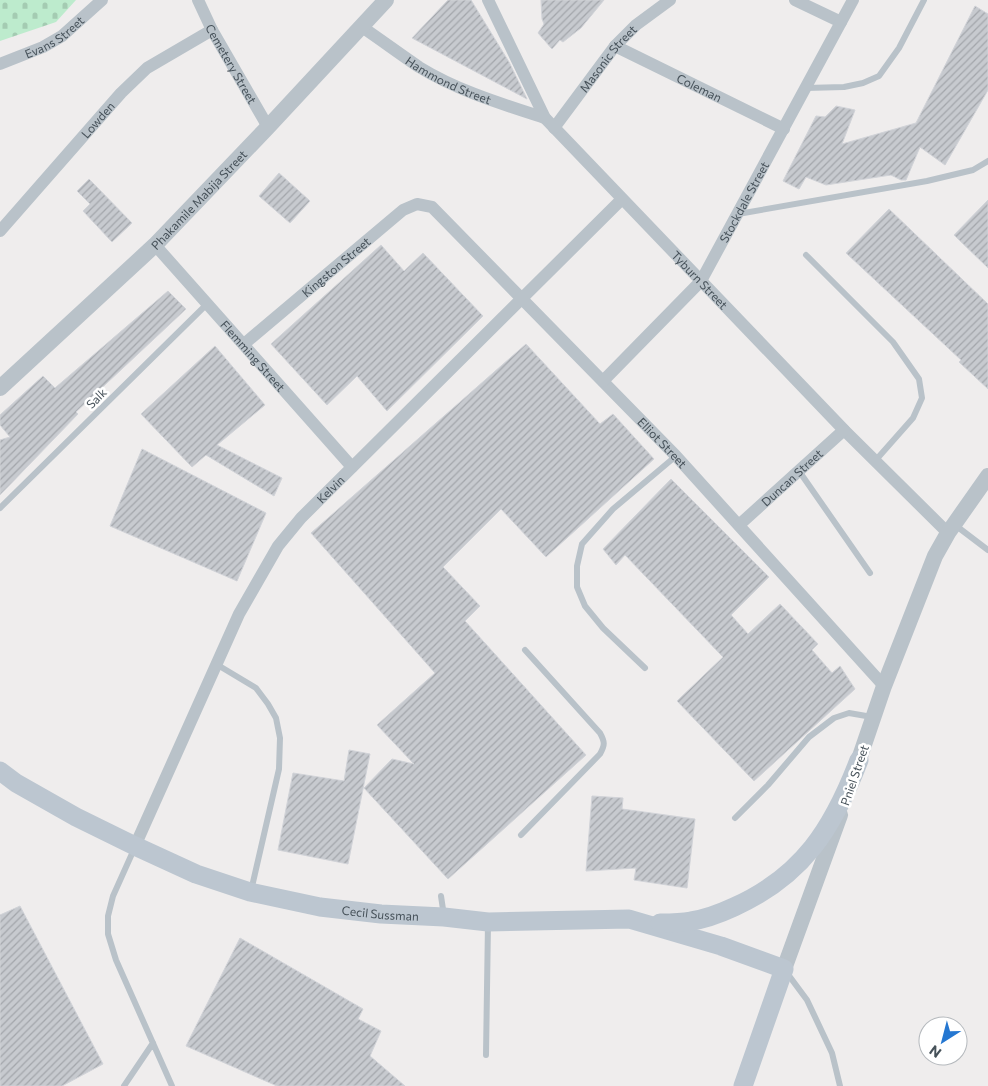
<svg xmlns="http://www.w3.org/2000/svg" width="988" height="1086" font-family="Commissioner,sans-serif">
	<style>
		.cemetery { fill: url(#cemetery-stones) }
		.building { fill: url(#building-hatch); stroke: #d1d3d8 }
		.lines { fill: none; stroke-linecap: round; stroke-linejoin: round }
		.service { stroke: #b9c2c9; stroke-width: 6 }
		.minor { stroke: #b9c2c9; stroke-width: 12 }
		.tertiary { stroke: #b9c2c9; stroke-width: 16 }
		.secondary { stroke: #bcc6d0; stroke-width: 19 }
		.labels { text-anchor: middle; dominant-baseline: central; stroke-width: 5; stroke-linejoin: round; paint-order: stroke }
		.street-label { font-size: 12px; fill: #465159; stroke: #fff }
	</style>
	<defs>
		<pattern id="cemetery-stones" width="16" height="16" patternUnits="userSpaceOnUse" patternTransform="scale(1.25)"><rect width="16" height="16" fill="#bdebcd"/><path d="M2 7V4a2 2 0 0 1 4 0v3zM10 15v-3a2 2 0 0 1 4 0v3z" fill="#a4cbb2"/></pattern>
		<pattern id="building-hatch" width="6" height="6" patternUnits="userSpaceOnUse" patternTransform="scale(1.25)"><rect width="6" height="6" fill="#c7cacf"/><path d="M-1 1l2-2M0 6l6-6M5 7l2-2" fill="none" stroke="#a3a6ab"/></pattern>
	</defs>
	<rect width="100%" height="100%" fill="#efeded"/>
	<path class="cemetery" d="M 0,0 L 76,0 L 56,22 L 0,41 Z"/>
	<path class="building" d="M 448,0 L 471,0 L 509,62 L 527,99 L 412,38 Z
		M 541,0 L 604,0 L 581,28 L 563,42 L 560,40 L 552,49 L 538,33 L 544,24 L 542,19 Z
		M 975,6 L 988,14 L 988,90 L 945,165 L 920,147 L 906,180 L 901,180 L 891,175 L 826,185 L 806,177 L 799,189 L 783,181 L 816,116 L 825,117 L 836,106 L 855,110 L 842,144 L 916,123 Z
		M 279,173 L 310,201 L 290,223 L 259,196 Z
		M 89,179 L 132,223 L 112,242 L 83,211 L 90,204 L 77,191 Z
		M 988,200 L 988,268 L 954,235 Z
		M 889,209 L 988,304 L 988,389 L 959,362 L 961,360 L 846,253 Z
		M 381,245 L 404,271 L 423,253 L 483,316 L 387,411 L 357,376 L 327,405 L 271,344 Z
		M 168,291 L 186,309 L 76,412 L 78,414 L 0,495 L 0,440 L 10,437 L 0,425 L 0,415 L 43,376 L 55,388 Z
		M 526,344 L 600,424 L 613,414 L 654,459 L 546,557 L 501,509 L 443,567 L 480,606 L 465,621 L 586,755 L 448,879 L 364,788 L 392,759 L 414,764 L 377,725 L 435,673 L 311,533 Z
		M 215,346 L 265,405 L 217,445 L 282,478 L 274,496 L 206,455 L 192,467 L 141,414 Z
		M 142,449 L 266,513 L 237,581 L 110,526 Z
		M 671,479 L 769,577 L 731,615 L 748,634 L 780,604 L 818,644 L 812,650 L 832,673 L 840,666 L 855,689 L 754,781 L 677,701 L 723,657 L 625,555 L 616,565 L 603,549 Z
		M 349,750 L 370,754 L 348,864 L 278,850 L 293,773 L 344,781 Z
		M 592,796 L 623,798 L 622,809 L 695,819 L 687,888 L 634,880 L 636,868 L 586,871 Z
		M 20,906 L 103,1064 L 62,1086 L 0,1086 L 0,915 Z
		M 240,938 L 363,1009 L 358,1019 L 381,1031 L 370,1056 L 405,1086 L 277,1086 L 186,1046 Z"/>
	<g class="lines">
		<path class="service" d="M 806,88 L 844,87 L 863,83 L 879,76 L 899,48 L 924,0
			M 738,214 L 927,181 L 973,170 L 988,161
			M 806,255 L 893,342 L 919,379 L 922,398 L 913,418 L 875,461
			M 799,471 L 870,573
			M 0,508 L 207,304
			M 955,525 L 988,550
			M 216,664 L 256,688 L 268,704 L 276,718 L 280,738 L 279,769 L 251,891
			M 645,668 L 603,628 L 585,606 L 577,587 L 577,566 L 582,544 L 613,509 L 676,456
			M 735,818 L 768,785 L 809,737 L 834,718 L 849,713 L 872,717
			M 521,835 L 600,754 C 605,745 605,742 600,733 L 525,650
			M 135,847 L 113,896 L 108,916 L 108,934 L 116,960 L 172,1086
			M 441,896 L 444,916
			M 787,973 L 807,1000 L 832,1053 L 840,1086
			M 486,1055 L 488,923
			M 124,1086 L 153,1043"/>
		<g class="minor">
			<path id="s1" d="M 198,0 L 212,30 L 268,127"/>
			<path id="s2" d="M 488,0 L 545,118 L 844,430 L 948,533"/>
			<path d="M 795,0 L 841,22"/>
			<path id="s3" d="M 362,27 C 381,40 400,54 419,67 C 458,91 502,104 545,118"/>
			<path id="s4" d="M 615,46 L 784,129"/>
			<path id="s5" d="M 0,64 L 43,47 L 62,36 L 102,0"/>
			<path id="s6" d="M 554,128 L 615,46 L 636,25 L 670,0"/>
			<path id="s7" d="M 0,231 L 121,93 L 147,68 L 212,30"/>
			<path id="s8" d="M 155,245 L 352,467"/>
			<path id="s9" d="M 244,344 L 403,210 L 417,204 L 432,207 L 676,456 L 884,686"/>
			<path id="s10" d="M 603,381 L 701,281 L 853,0"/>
			<path id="s11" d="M 739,525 L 844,430"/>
			<path id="s12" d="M 135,846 L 239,614 L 278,546 L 301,518 L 622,199"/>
		</g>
		<g class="tertiary">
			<path id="s13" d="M 0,388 L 155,245 L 268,127 L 386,0"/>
			<path d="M 855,771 L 884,686 L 935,556 L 948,533 L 988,476"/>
			<path d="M 784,969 L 840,815"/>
		</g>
		<g class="secondary">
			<path id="s14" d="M 0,771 L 16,783 L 76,817 L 135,846 L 196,874 L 250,892 L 320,907 L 381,914 L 444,917 L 488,922 L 629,919 L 721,946 L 784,969 L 743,1086"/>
			<path d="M 660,923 C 670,923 681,923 691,921 C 706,919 721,913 734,907 C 803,876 833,828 859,760"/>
		</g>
	</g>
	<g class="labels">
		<g class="street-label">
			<text stroke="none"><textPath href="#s5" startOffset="61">Evans Street</textPath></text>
			<text stroke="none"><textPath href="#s6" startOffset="88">Masonic Street</textPath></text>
			<text stroke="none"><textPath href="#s1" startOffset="72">Cemetery Street</textPath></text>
			<text stroke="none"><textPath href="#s3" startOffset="102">Hammond Street</textPath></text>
			<text stroke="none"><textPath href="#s4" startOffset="94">Coleman</textPath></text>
			<text stroke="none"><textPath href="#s7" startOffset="148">Lowden</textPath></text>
			<text stroke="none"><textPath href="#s13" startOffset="274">Phakamile Mabija Street</textPath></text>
			<text stroke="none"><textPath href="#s10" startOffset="230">Stockdale Street</textPath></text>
			<text stroke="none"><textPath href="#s9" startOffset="120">Kingston Street</textPath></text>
			<text stroke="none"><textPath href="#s2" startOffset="355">Tyburn Street</textPath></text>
			<text stroke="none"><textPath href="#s8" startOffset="148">Flemming Street</textPath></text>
			<text transform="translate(96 398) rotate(-45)">Salk</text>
			<text stroke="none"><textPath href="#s9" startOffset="568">Elliot Street</textPath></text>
			<text stroke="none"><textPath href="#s11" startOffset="71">Duncan Street</textPath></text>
			<text stroke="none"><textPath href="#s12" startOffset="410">Kelvin</textPath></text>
			<text transform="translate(854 775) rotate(-71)">Pniel Street</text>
			<text stroke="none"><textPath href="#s14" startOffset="411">Cecil Sussman</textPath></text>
		</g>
	</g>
	<g transform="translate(943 1041) rotate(216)"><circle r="24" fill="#ffffff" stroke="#b5b9bd"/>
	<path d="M0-4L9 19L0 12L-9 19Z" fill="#2577d1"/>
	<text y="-8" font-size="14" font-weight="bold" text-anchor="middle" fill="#465159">N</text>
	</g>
</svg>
